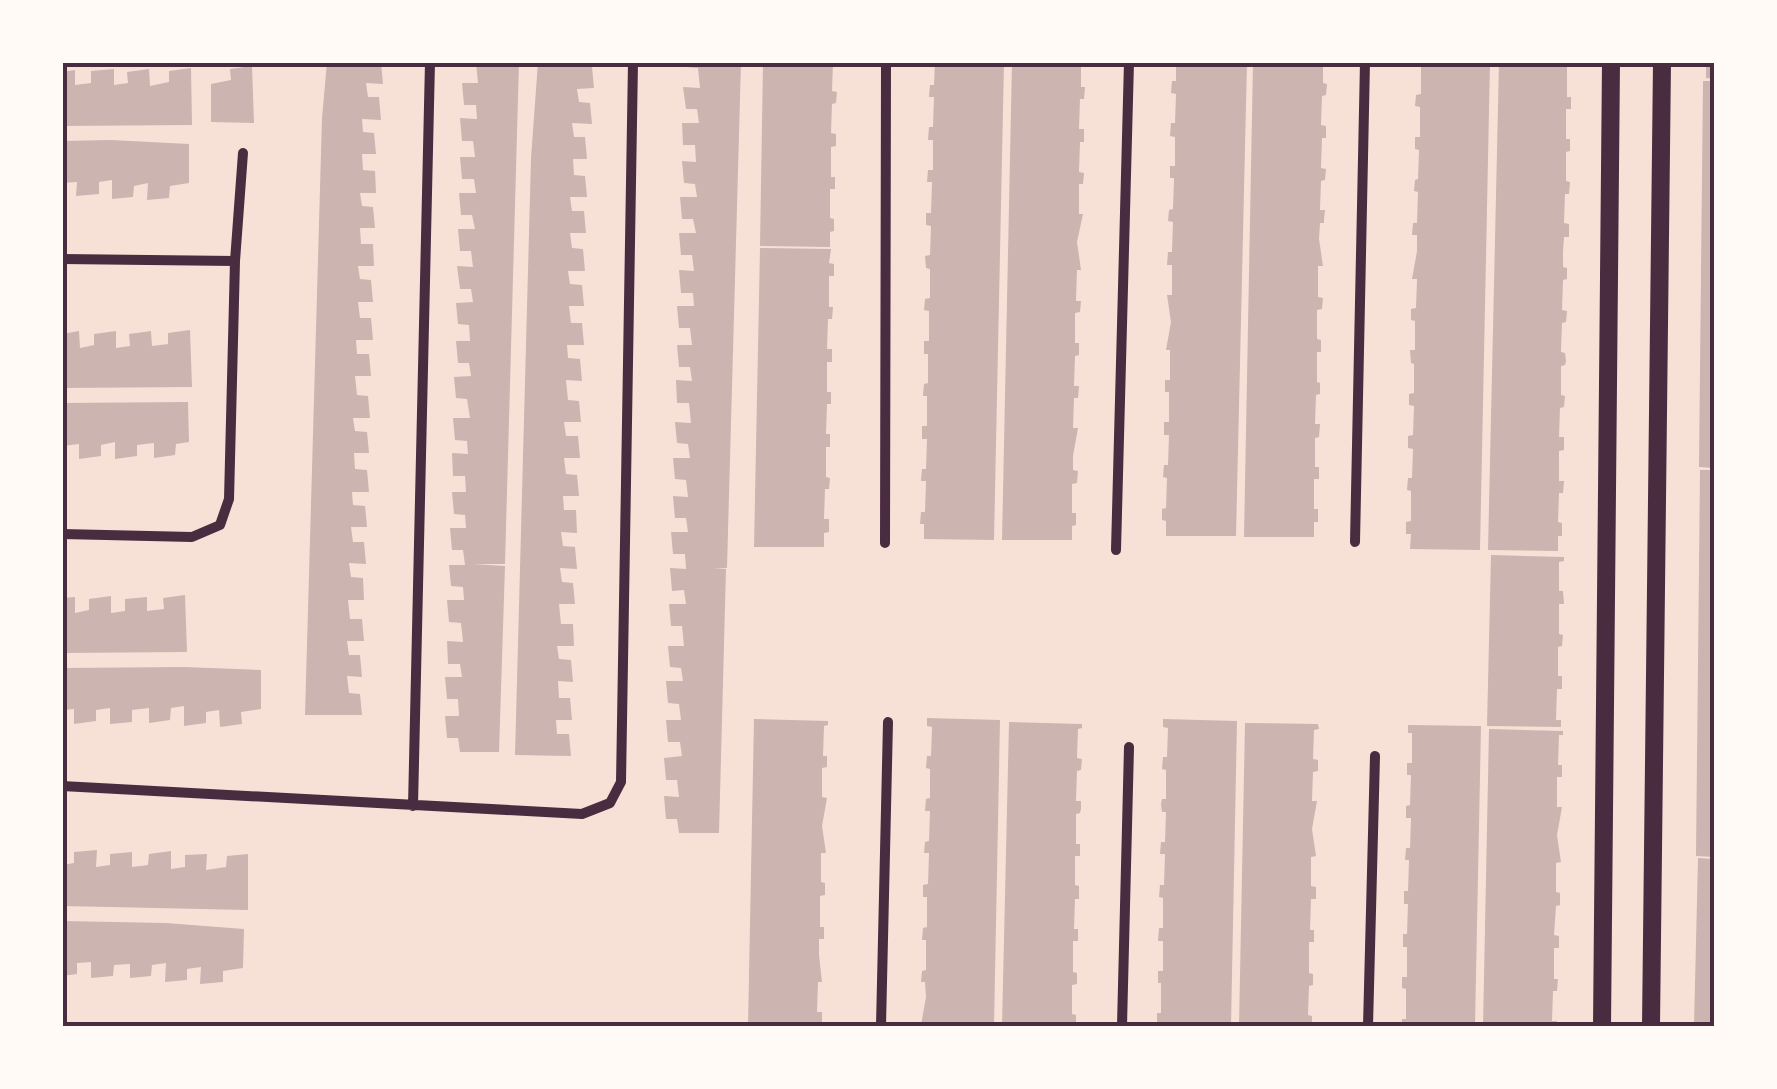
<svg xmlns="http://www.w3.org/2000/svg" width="1777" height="1089" font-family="Montserrat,sans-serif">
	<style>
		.building { fill: #ccb4b1 }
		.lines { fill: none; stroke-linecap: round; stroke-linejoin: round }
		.minor { stroke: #4a2c40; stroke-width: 10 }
		.tertiary { stroke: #4a2c40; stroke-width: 18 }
		.neatline { fill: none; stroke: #4a2c40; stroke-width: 4 }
	</style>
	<rect width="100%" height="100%" fill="#f7e1d7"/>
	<path class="building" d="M 327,62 L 381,62 L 383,84 L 366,83 L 368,97 L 379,97 L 381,120 L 362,119 L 363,132 L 374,133 L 376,154 L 362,154 L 363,170 L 375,171 L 376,193 L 360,193 L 362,206 L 373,207 L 375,228 L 360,228 L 361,244 L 373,244 L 374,266 L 358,266 L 360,279 L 371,280 L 373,302 L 358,302 L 360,318 L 371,318 L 373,340 L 356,340 L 357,354 L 369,354 L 371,376 L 355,376 L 357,395 L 368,396 L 370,418 L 353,418 L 355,431 L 367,432 L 369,453 L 354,453 L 355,469 L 367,470 L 369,492 L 352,492 L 353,505 L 365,506 L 367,527 L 351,527 L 353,542 L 364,542 L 366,564 L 349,563 L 351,577 L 363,578 L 364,600 L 348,600 L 350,619 L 362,619 L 364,641 L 347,641 L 349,655 L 360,655 L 362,677 L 347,676 L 349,693 L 360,694 L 362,715 L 305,715 L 322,118 Z
		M 476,62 L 519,62 L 505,564 L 473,564 L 505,566 L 499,752 L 460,752 L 458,738 L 447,738 L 445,716 L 459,716 L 458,699 L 447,699 L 445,677 L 462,677 L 460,664 L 448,664 L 447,641 L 463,642 L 461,623 L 449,622 L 447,600 L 464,600 L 463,587 L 451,586 L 449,565 L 465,565 L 463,550 L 452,550 L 450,528 L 466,528 L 465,515 L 454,514 L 452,492 L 466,492 L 465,476 L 453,476 L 452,453 L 468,454 L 467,441 L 455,440 L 453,418 L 470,418 L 467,399 L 456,398 L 454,377 L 471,376 L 469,363 L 458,363 L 456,341 L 470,341 L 469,325 L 458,324 L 456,303 L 473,302 L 471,289 L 460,289 L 457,266 L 473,267 L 471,251 L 460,251 L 458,229 L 475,229 L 472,215 L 461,215 L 459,193 L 476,193 L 474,179 L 462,179 L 460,157 L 475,157 L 473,141 L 462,141 L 460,118 L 477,119 L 476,105 L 464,105 L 462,83 L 478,83 Z
		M 538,62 L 580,62 L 580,66 L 592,67 L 594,88 L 577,89 L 579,102 L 590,103 L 592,124 L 572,123 L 574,137 L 585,137 L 587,159 L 573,159 L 574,175 L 585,176 L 587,197 L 570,197 L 572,211 L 584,211 L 586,233 L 570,233 L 572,248 L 583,249 L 585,271 L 568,271 L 570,284 L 582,285 L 584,306 L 569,306 L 571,323 L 582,323 L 584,345 L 567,345 L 568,358 L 580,359 L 582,381 L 566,380 L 568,400 L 579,401 L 581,422 L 564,422 L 566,436 L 578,436 L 580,458 L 564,458 L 566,474 L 577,475 L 579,496 L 563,496 L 564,510 L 576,510 L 577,533 L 561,532 L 563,546 L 575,547 L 577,569 L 560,568 L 562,582 L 573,583 L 575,604 L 559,604 L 561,624 L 573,624 L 574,646 L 557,646 L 559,659 L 571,660 L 573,682 L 558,681 L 559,698 L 570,698 L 572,720 L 556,720 L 557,734 L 569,734 L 571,756 L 515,755 L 531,158 Z
		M 686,62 L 741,62 L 727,568 L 714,568 L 726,569 L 719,833 L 679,833 L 677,819 L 666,819 L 664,796 L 679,797 L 677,780 L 666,780 L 664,758 L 682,756 L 680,742 L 668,742 L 666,720 L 681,720 L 679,704 L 668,703 L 666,681 L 683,681 L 681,668 L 670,667 L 668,646 L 684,646 L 682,626 L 671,626 L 669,604 L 686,604 L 684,590 L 672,591 L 670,568 L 686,569 L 685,554 L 673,554 L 671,532 L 688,532 L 686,518 L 675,518 L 673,496 L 688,497 L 686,480 L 675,479 L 673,458 L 690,458 L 688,444 L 677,443 L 675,422 L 691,423 L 689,403 L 677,403 L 676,380 L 692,381 L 690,367 L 679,367 L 677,345 L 692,345 L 690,328 L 679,328 L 677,306 L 694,306 L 693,293 L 681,293 L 679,270 L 694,271 L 692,255 L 681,255 L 679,233 L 696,233 L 693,219 L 682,219 L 680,197 L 697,197 L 695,184 L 684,183 L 682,161 L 696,162 L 695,145 L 683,145 L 682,123 L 699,123 L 697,109 L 686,109 L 683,87 L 700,88 L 698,68 L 686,67 Z
		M 763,62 L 833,62 L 832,91 L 837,92 L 836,103 L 832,104 L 831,133 L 836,134 L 836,146 L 831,147 L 831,177 L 835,177 L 835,189 L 830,189 L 830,218 L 834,219 L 834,231 L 830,232 L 830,247 L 760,246 Z
		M 935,62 L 1004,62 L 994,540 L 924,539 L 924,524 L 920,524 L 921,512 L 925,512 L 926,481 L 921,481 L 922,469 L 926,469 L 927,439 L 922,439 L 922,426 L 927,426 L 927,396 L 923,396 L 924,384 L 928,383 L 928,354 L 924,354 L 924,341 L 929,341 L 929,311 L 924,310 L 925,299 L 930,298 L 930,269 L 926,268 L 925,256 L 930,255 L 931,226 L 926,225 L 926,213 L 931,213 L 932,182 L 927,182 L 928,170 L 933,170 L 933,140 L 928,140 L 929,127 L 933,127 L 934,97 L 929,97 L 930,85 L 934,85 Z
		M 1012,62 L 1081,62 L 1081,87 L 1085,87 L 1084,99 L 1080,99 L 1079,129 L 1084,129 L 1084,142 L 1080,142 L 1079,172 L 1084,173 L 1083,184 L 1079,184 L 1079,214 L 1083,214 L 1077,242 L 1081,270 L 1077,270 L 1076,301 L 1081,301 L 1080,312 L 1075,313 L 1075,343 L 1079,343 L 1079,355 L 1075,356 L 1074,386 L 1079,386 L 1078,398 L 1074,398 L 1073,428 L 1078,428 L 1073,456 L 1073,470 L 1078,471 L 1077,483 L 1072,484 L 1072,513 L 1076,513 L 1076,525 L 1072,526 L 1072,540 L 1002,540 Z
		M 1176,62 L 1247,62 L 1236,536 L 1166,536 L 1166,521 L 1162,520 L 1162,509 L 1166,508 L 1167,478 L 1163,477 L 1164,465 L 1168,465 L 1169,435 L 1164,435 L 1164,422 L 1169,422 L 1169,392 L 1165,392 L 1165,380 L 1170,380 L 1170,350 L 1166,350 L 1171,322 L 1167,295 L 1172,295 L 1172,265 L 1167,265 L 1168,252 L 1172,252 L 1173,222 L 1168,221 L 1169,210 L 1173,209 L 1174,178 L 1170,178 L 1170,166 L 1175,166 L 1175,137 L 1170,136 L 1171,123 L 1175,123 L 1176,94 L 1171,93 L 1172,81 L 1176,81 Z
		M 1253,62 L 1323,62 L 1323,83 L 1327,84 L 1326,95 L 1322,96 L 1321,125 L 1326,126 L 1326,138 L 1322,138 L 1321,168 L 1326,169 L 1325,180 L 1321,181 L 1320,210 L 1325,210 L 1324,219 L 1324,223 L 1320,223 L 1319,239 L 1323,266 L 1318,266 L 1318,297 L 1323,298 L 1322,309 L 1317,310 L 1317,339 L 1321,340 L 1321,352 L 1317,352 L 1317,382 L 1320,383 L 1320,394 L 1316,395 L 1315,424 L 1320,424 L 1319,437 L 1315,438 L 1315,467 L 1319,467 L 1319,479 L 1314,479 L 1314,509 L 1318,509 L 1318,522 L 1314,522 L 1314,537 L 1244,537 Z
		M 1421,62 L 1490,62 L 1480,550 L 1410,549 L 1411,534 L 1406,534 L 1406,522 L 1411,521 L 1411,491 L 1407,490 L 1408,478 L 1412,478 L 1413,449 L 1408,448 L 1408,436 L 1413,435 L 1414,406 L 1409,405 L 1409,394 L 1414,393 L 1414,364 L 1411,363 L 1410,350 L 1415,350 L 1415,321 L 1411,320 L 1411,309 L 1416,308 L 1417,279 L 1412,279 L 1417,251 L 1417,235 L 1412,235 L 1413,223 L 1417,223 L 1418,192 L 1414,191 L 1415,180 L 1418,179 L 1419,150 L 1415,149 L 1415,137 L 1420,137 L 1420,107 L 1415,106 L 1416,95 L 1421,94 Z
		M 1499,62 L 1572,62 L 1572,66 L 1567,67 L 1567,97 L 1571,97 L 1571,109 L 1566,109 L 1566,139 L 1570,139 L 1570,151 L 1566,152 L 1566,181 L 1570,182 L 1569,194 L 1565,194 L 1564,223 L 1569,224 L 1569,237 L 1564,237 L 1563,252 L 1563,267 L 1567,268 L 1567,279 L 1563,280 L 1562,310 L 1567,311 L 1566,322 L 1562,323 L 1561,352 L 1565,353 L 1566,361 L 1565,365 L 1561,366 L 1561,395 L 1565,396 L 1564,407 L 1560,408 L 1559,437 L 1564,437 L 1564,450 L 1559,451 L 1559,481 L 1564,481 L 1563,493 L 1559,493 L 1558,522 L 1562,523 L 1562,536 L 1558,536 L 1558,551 L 1488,550 Z
		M 1706,62 L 1714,62 L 1714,79 L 1706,78 Z
		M 252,66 L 254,123 L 211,122 L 211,84 L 231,80 L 230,69 Z
		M 191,68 L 192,125 L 62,126 L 62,72 L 75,70 L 75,85 L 91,83 L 91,71 L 114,69 L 114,85 L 128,83 L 127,72 L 149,69 L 150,86 L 169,82 L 169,71 Z
		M 1703,81 L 1714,81 L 1714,468 L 1699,467 Z
		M 111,140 L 189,144 L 189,183 L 170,186 L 169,198 L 147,200 L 148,183 L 134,186 L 133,197 L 112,199 L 112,180 L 99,182 L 99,194 L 76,196 L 77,182 L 62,183 L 62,141 Z
		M 760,248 L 831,249 L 829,263 L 834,264 L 834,276 L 829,276 L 829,307 L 833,307 L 832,319 L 828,319 L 827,349 L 832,349 L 832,362 L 827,362 L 827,392 L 831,392 L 831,404 L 827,404 L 826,434 L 830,434 L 830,447 L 826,447 L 826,477 L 830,478 L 829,489 L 825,489 L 824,519 L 829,519 L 829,532 L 824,533 L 824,547 L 754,547 Z
		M 190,330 L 192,387 L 62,388 L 62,334 L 79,331 L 80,348 L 94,345 L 94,334 L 116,331 L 116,348 L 130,346 L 129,334 L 151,331 L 152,346 L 168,344 L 168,333 Z
		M 188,402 L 189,442 L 176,444 L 175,455 L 154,458 L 154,443 L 137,445 L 137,456 L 115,459 L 115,442 L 101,445 L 101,456 L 79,459 L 79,444 L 62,446 L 62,403 Z
		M 1700,470 L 1714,470 L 1714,857 L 1696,856 Z
		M 1491,555 L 1564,557 L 1564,561 L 1559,562 L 1559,591 L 1563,591 L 1564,604 L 1559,604 L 1559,634 L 1563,635 L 1562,646 L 1558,647 L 1558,676 L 1562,676 L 1562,689 L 1557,689 L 1556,720 L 1561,720 L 1561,727 L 1487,726 Z
		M 185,595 L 187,652 L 62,653 L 62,598 L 75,597 L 75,613 L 89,610 L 89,599 L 111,596 L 111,613 L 125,611 L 125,599 L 147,597 L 147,611 L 164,609 L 163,598 Z
		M 184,667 L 261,670 L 261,709 L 241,712 L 242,724 L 220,727 L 219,710 L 206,712 L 206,723 L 184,726 L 184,706 L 171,708 L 170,720 L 149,723 L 149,708 L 132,710 L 132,722 L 110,724 L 110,708 L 96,710 L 96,721 L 74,724 L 74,709 L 62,710 L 62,668 Z
		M 927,718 L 1000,720 L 994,1026 L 921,1025 L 926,997 L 925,982 L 921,982 L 922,971 L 926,970 L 926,940 L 922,940 L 923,928 L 927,927 L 927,897 L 923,897 L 923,885 L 928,884 L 929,853 L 924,853 L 925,842 L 929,841 L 930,811 L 925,811 L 926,799 L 930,798 L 930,769 L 926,768 L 927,756 L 931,756 L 932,727 L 927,726 Z
		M 754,719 L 828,721 L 828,725 L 824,726 L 823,756 L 827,756 L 827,767 L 822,768 L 822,797 L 827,798 L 822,826 L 826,853 L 821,853 L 821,882 L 825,883 L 825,895 L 820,896 L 820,927 L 824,927 L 824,939 L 819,939 L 819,955 L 822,982 L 818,982 L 817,1012 L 822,1012 L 822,1025 L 817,1026 L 748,1026 Z
		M 1163,719 L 1237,721 L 1231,1026 L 1157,1026 L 1157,1013 L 1161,1013 L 1161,983 L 1158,983 L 1158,971 L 1163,971 L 1163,941 L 1158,941 L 1159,928 L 1163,928 L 1163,898 L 1159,897 L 1160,885 L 1164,885 L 1165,854 L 1160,854 L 1161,842 L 1165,842 L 1166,812 L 1162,812 L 1161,804 L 1162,799 L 1166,799 L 1166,770 L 1162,769 L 1163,757 L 1167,757 L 1168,728 L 1163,727 Z
		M 1009,722 L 1082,724 L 1082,728 L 1078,729 L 1077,758 L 1082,759 L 1081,770 L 1077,771 L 1076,801 L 1081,801 L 1081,809 L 1080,813 L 1076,814 L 1076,844 L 1080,844 L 1080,856 L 1075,856 L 1075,885 L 1079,886 L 1079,899 L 1075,899 L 1074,929 L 1078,929 L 1078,941 L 1073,941 L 1073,972 L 1077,973 L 1077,984 L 1072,985 L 1072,1014 L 1076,1015 L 1076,1026 L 1002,1026 Z
		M 1245,723 L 1318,724 L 1319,729 L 1314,730 L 1313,759 L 1318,760 L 1318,771 L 1313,772 L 1312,801 L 1317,801 L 1312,829 L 1316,856 L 1311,857 L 1311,886 L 1316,887 L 1316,899 L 1311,899 L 1310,930 L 1314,930 L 1314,942 L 1309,942 L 1309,973 L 1313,974 L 1313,985 L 1309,986 L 1308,1015 L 1312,1016 L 1312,1026 L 1239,1026 Z
		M 1408,725 L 1481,726 L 1475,1026 L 1401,1026 L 1402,1019 L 1406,1019 L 1406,989 L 1402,988 L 1402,977 L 1407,977 L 1407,947 L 1403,947 L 1403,934 L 1407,934 L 1408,904 L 1404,904 L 1404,891 L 1408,891 L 1409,860 L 1405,860 L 1406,848 L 1410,848 L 1411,818 L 1406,818 L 1406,806 L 1410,805 L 1411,775 L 1407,775 L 1407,763 L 1412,763 L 1412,733 L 1408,733 Z
		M 1489,729 L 1563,731 L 1563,735 L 1559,735 L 1558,765 L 1562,765 L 1562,777 L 1557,777 L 1557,807 L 1562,807 L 1557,835 L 1561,862 L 1556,863 L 1556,892 L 1560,893 L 1560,905 L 1556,906 L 1554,935 L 1559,936 L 1559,948 L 1554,948 L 1554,979 L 1558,979 L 1557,991 L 1553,991 L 1552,1021 L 1557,1021 L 1556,1026 L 1483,1026 Z
		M 97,850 L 96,867 L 110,865 L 110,854 L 132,852 L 132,867 L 148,865 L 149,854 L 171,851 L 171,869 L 185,867 L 185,855 L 207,854 L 206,870 L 226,867 L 227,856 L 248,854 L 248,910 L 62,906 L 62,865 L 74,863 L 74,852 Z
		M 1698,858 L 1714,859 L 1714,1026 L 1694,1026 Z
		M 62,921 L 166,923 L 244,929 L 243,968 L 223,971 L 223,982 L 200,984 L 201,967 L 187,969 L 187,980 L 165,982 L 166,963 L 152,965 L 151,976 L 130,978 L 130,964 L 114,965 L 113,976 L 91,978 L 91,962 L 77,963 L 77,974 L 62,976 Z"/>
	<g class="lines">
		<path class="minor" d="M 62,259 L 235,261
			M 62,534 L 192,537 L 220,525 L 229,499 L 235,261 L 243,153
			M 1355,542 L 1365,62
			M 885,543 L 886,62
			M 1116,550 L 1129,62
			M 62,786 L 582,814 L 610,803 L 621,782 L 633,62
			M 413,806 L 430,62
			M 881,1026 L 888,722
			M 1122,1026 L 1129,747
			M 1368,1026 L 1375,756"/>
		<path class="tertiary" d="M 1602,1026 L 1611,62
			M 1651,1026 L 1662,62"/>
	</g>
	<rect width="1777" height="1089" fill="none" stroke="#fffaf5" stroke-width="130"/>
	<rect x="65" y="65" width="1647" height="959" class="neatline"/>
</svg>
